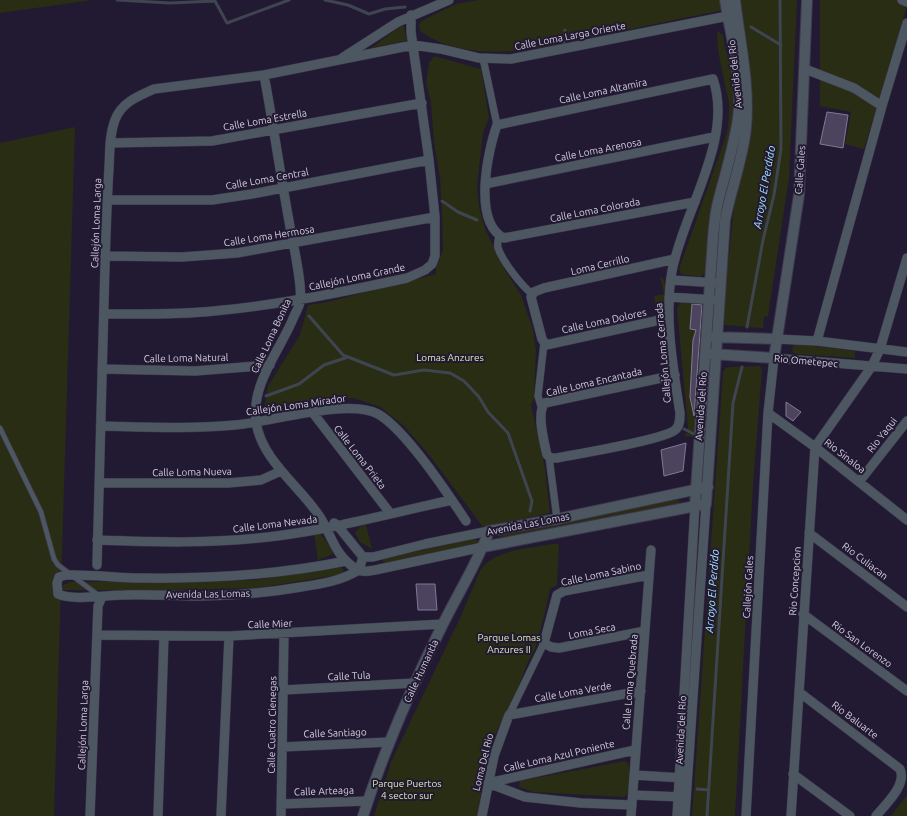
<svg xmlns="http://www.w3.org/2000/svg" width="907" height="816" font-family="Ubuntu,sans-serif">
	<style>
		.green { fill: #282d13 }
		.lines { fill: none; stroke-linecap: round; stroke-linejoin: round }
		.stream { stroke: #3f4550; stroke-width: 3 }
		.building { fill: #4c445f; stroke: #807896 }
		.service-casing { stroke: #3e374e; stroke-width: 6 }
		.pedestrian-casing { stroke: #3e374e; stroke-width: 8 }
		.minor-casing { stroke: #3e374e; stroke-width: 10 }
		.tertiary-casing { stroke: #3e374e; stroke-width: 12 }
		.service { stroke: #4d5761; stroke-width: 4.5 }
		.pedestrian { stroke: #4d5761; stroke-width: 7 }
		.minor { stroke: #4d5761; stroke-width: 9 }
		.tertiary { stroke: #4d5761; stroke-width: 10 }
		.labels { text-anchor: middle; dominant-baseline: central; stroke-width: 4; stroke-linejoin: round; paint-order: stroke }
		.street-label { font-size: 10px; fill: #d3cedf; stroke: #221a32 }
		.park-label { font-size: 10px; fill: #deebb3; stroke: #221a32 }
		.water-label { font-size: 11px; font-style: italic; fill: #a4e6fe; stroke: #221a32 }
	</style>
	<rect width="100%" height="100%" fill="#221a32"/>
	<path class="green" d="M 0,0 L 93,0 L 0,13 Z
		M 479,0 L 721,0 L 722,8 L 719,11 C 682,18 645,26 609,34 C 551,45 472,69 420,31 L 419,24 L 423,20 L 456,4 Z
		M 740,0 L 797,0 L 789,178 L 768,316 L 764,317 L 763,328 L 761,328 L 724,325 L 724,303 L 736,186 L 746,155 L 752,128 L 753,104 Z
		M 820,0 L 907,0 L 907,6 L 864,149 L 845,144 L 851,112 L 820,106 Z
		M 401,26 L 404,26 L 405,34 L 409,40 L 371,48 Z
		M 718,31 L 723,35 L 725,48 L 733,70 L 737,103 L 721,180 L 709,229 L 707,270 L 701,277 L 681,274 L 679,269 L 727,133 C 728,123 730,112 729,102 C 726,88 714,41 718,31 Z
		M 434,56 L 481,69 L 489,118 L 483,133 L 477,187 L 479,207 L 486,231 L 505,270 L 521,295 L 533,329 L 536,351 L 534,399 L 531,405 L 545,468 L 550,513 L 483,527 L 430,456 L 404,426 L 380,407 L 354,398 L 327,401 L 327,405 L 289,412 L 288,409 L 267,412 L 264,409 L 268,386 L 300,335 L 308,305 L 328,302 L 436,274 L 436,268 L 443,250 L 442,213 L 440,178 L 434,143 L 431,102 L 426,83 L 429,63 Z
		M 75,127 L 54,816 L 0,816 L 0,143 Z
		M 660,276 C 669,281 665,301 665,311 L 658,314 L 654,296 L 664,294 Z
		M 684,302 L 701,303 L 704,306 L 695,437 L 684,436 L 688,432 L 688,428 L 677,309 L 680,303 Z
		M 797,344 L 855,351 L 855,358 L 796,354 L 792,352 L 793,346 Z
		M 760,366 L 762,370 L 753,485 L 735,816 L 692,816 L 723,372 L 726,368 L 730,367 Z
		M 675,499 L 680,501 L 679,504 L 504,539 L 499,536 L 510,531 Z
		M 366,525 L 372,549 L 360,542 L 355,533 L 360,527 Z
		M 314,534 L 320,534 C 325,539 331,547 333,554 L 318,560 Z
		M 474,539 L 480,541 L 479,543 L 386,564 L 382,560 L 385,558 Z
		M 552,544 L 559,544 L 557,585 L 550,589 L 544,617 L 535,649 L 527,664 L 516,693 L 494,737 L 482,785 L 478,816 L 374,816 L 391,762 L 460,618 L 480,571 C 494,549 528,549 552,544 Z
		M 342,567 L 344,572 L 339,575 L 257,588 L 170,590 L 63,590 L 63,585 L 70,582 L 256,580 Z
		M 625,761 L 628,763 C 631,770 630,792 625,797 L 533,792 L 519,787 L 520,781 Z
		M 907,795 L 907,816 L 891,816 Z"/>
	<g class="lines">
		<path class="stream" d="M 117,0 L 170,3 L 215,1 L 227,23 L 289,0
			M 325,0 L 348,5 L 369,14 L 385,9 L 405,7
			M 751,27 L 781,45
			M 564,43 L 565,30
			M 442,201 L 458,212 L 477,220
			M 309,316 L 343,355 L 394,375 L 424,370 L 450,373 L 464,381 L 479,397 L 488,412 L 508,433 L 532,501 L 530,511
			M 747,327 L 763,240 L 774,195 L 781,149 L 780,0
			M 266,396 L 299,384 L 324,365 L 348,357
			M 684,429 L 696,435
			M 697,789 L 709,790
			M 707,816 L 733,403 L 742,367"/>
	</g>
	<path class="building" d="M 827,112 L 848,115 L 843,148 L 820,144 Z
		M 692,304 L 702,305 L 694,416 L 690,397 L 693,340 L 696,330 L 690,329 Z
		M 786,402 L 801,412 L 793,421 L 786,416 Z
		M 686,443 L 683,471 L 664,476 L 661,450 Z
		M 416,584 L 435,584 L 437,610 L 418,610 Z"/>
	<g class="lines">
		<g class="service-casing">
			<path id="service" d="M 0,428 L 41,512 L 54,559 L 58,565 L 98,595"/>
		</g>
		<g class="pedestrian-casing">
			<path id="pedestrian" d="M 483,58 L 497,125
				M 499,236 C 498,240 497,244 498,248 C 503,262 521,285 532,294
				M 541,406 L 538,396 L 544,343
				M 549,457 L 557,519
				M 509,715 L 544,643"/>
		</g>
		<g class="minor-casing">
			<path id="minor" d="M 902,0 L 907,2
				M 342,58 L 398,22 L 449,0
				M 805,69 L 854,88 L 882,106
				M 264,75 C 273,123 280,172 289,221 C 292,240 303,284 300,302 C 299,308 294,315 292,321 C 278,353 251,385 256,422 C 262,461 300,486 320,517 C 331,534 335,556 355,568 C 362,573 368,571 375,570 L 483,547
				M 110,143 L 212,141 L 422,103
				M 485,184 L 714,137
				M 107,200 L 212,200 L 252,194 L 429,160
				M 105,256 L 182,257 L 237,253 L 435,217
				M 671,280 L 717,283
				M 669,297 L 716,300
				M 104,314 C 141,314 178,315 214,311 C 279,305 343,292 407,278 L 425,270 L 432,264 L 435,256 L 435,217 L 429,160 L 411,32 L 411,15
				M 669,318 L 546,345 L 542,339 L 531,297 L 534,292 L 544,288 L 675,259
				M 776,339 L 817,341 L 907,352
				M 817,341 L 882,106 L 907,23
				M 102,369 L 195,371 L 270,365
				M 675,375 L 545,403 C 536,412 544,442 547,455 L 551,458 L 557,458 C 577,454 663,440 675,430 C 680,426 680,419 680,413 C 673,367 664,317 672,271 C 683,212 734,140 713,79 L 497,125 C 488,150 472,222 504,238 L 695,202
				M 313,413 L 390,513
				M 768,413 L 815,447 L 907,520
				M 102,426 C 146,427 191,429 235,425 C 271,422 348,398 378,414 C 405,429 448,494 466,521
				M 859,482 L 907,421
				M 100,483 L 228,483 L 261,480 L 281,471
				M 334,523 L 337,525 L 363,557
				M 809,533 L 907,607
				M 97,540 C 154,542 211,544 268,537 C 330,530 391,513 452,500
				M 363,557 L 373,557 L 425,544 L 489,531
				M 346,561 C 278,575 211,579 142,578 C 117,578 90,574 66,575 L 59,577 L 57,583 L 58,594 C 73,601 107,595 124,595 C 149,594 173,596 198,596 C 232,596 266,593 301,587 C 321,584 341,581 359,570 L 363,557
				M 97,565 C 100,465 103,365 105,265 C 106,233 107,200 109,168 C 110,152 109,135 115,120 C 121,103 138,96 154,89 L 264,75 L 413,45 L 441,49 L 479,58 L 511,59 L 733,15
				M 803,614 L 907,691
				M 645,631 L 559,648 L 551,647 L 544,643 L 557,595 L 564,591 L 649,575
				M 97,635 L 229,636 L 443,624
				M 283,690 L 415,683
				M 799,692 L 900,769 C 907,785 886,804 876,816
				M 282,747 L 389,742
				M 793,774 L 850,816
				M 634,775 L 684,778
				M 488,783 L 635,750
				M 488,783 L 525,797 L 581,803 L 632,805
				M 633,795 L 683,797
				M 281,804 L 368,801
				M 90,816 L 98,606 L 102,597
				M 158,816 L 164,636
				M 221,816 L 229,636
				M 281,816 L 284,634
				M 482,816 L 494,756 L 509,715 L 641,691
				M 631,816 L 651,550
				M 677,816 L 695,505
				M 685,816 L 706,504
				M 746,816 L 768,413 L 774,358 L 907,369
				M 791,816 L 815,447 L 872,366 L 880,349 L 907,258"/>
		</g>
		<g class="tertiary-casing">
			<path id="tertiary" d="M 713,337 L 776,339
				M 711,354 L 774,358 L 799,195 L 807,0
				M 695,505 L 713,238 C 714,226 715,213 718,202 C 725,174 734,147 738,118 C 743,80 731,38 725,0
				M 483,547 L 706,504 L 725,220 C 731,189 743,159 746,128 C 750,86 740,42 735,0
				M 363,816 C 384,750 412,686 443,624 C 458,593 477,564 489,531 L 557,519 L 708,487"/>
		</g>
		<use href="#service" class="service"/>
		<use href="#pedestrian" class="pedestrian"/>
		<use href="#minor" class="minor"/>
		<use href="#tertiary" class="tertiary"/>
	</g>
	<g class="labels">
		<g class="street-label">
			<text transform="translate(570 36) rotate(-11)">Calle Loma Larga Oriente</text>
			<text transform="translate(735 74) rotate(-96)">Avenida del Río</text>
			<text transform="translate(603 91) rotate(-12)">Calle Loma Altamira</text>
			<text transform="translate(265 120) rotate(-10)">Calle Loma Estrella</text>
			<text transform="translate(598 150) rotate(-11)">Calle Loma Arenosa</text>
			<text transform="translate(800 170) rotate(-86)">Calle Gales</text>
			<text transform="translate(267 179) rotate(-10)">Calle Loma Central</text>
			<text transform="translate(595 210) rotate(-11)">Calle Loma Colorada</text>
			<text transform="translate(96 223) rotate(-88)">Callejón Loma Larga</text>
			<text transform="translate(269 236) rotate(-9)">Calle Loma Hermosa</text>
			<text transform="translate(600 265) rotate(-13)">Loma Cerrillo</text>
			<text transform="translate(357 277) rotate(-12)">Callejón Loma Grande</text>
			<text transform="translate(604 321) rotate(-12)">Calle Loma Dolores</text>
			<text transform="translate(271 336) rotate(-65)">Calle Loma Bonita</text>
			<text transform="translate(663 353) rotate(-95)">Callejón Loma Cerrada</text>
			<text transform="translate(186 358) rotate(-1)">Calle Loma Natural</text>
			<text transform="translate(806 361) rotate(5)">Rio Ometepec</text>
			<text transform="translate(594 382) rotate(-13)">Calle Loma Encantada</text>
			<text transform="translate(296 405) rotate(-8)">Callejón Loma Mirador</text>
			<text transform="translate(701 406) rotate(-86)">Avenida del Río</text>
			<text transform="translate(882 435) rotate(-52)">Rio Yaqui</text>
			<text transform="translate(845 456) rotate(38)">Rio Sinaloa</text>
			<text transform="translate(360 457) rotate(52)">Calle Loma Prieta</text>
			<text transform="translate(192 472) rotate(-1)">Calle Loma Nueva</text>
			<text transform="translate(275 524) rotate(-7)">Calle Loma Nevada</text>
			<text transform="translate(528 524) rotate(-11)">Avenida Las Lomas</text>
			<text transform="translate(865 561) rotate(37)">Rio Culiacan</text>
			<text transform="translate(601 574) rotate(-12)">Calle Loma Sabino</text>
			<text transform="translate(795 581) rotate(-86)">Rio Concepcion</text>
			<text transform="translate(748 587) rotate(-87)">Callejón Gales</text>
			<text transform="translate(208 594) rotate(-1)">Avenida Las Lomas</text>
			<text transform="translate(270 624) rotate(-2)">Calle Mier</text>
			<text transform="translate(592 631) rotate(-11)">Loma Seca</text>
			<text transform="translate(862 644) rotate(36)">Rio San Lorenzo</text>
			<text transform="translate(421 671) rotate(-65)">Calle Humantla</text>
			<text transform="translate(349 676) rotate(-3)">Calle Tula</text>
			<text transform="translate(630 682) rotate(-85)">Calle Loma Quebrada</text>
			<text transform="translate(573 692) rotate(-10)">Calle Loma Verde</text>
			<text transform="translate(855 720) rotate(37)">Rio Baluarte</text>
			<text transform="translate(83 725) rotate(-88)">Callejón Loma Larga</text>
			<text transform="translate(272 725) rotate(-89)">Calle Cuatro Cienegas</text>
			<text transform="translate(681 730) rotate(-87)">Avenida del Río</text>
			<text transform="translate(335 733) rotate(-2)">Calle Santiago</text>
			<text transform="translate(559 756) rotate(-13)">Calle Loma Azul Poniente</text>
			<text transform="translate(483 762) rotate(-76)">Loma Del Rio</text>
			<text transform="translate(324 791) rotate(-2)">Calle Arteaga</text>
		</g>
		<g class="park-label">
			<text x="450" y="357">Lomas Anzures</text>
			<text x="509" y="637">Parque Lomas<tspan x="509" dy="12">Anzures II</tspan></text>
			<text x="407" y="783">Parque Puertos<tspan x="407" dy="12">4 sector sur</tspan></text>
		</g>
		<g class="water-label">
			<text transform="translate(764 187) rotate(-80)">Arroyo El Perdido</text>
			<text transform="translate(712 591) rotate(-86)">Arroyo El Perdido</text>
		</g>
	</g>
</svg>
